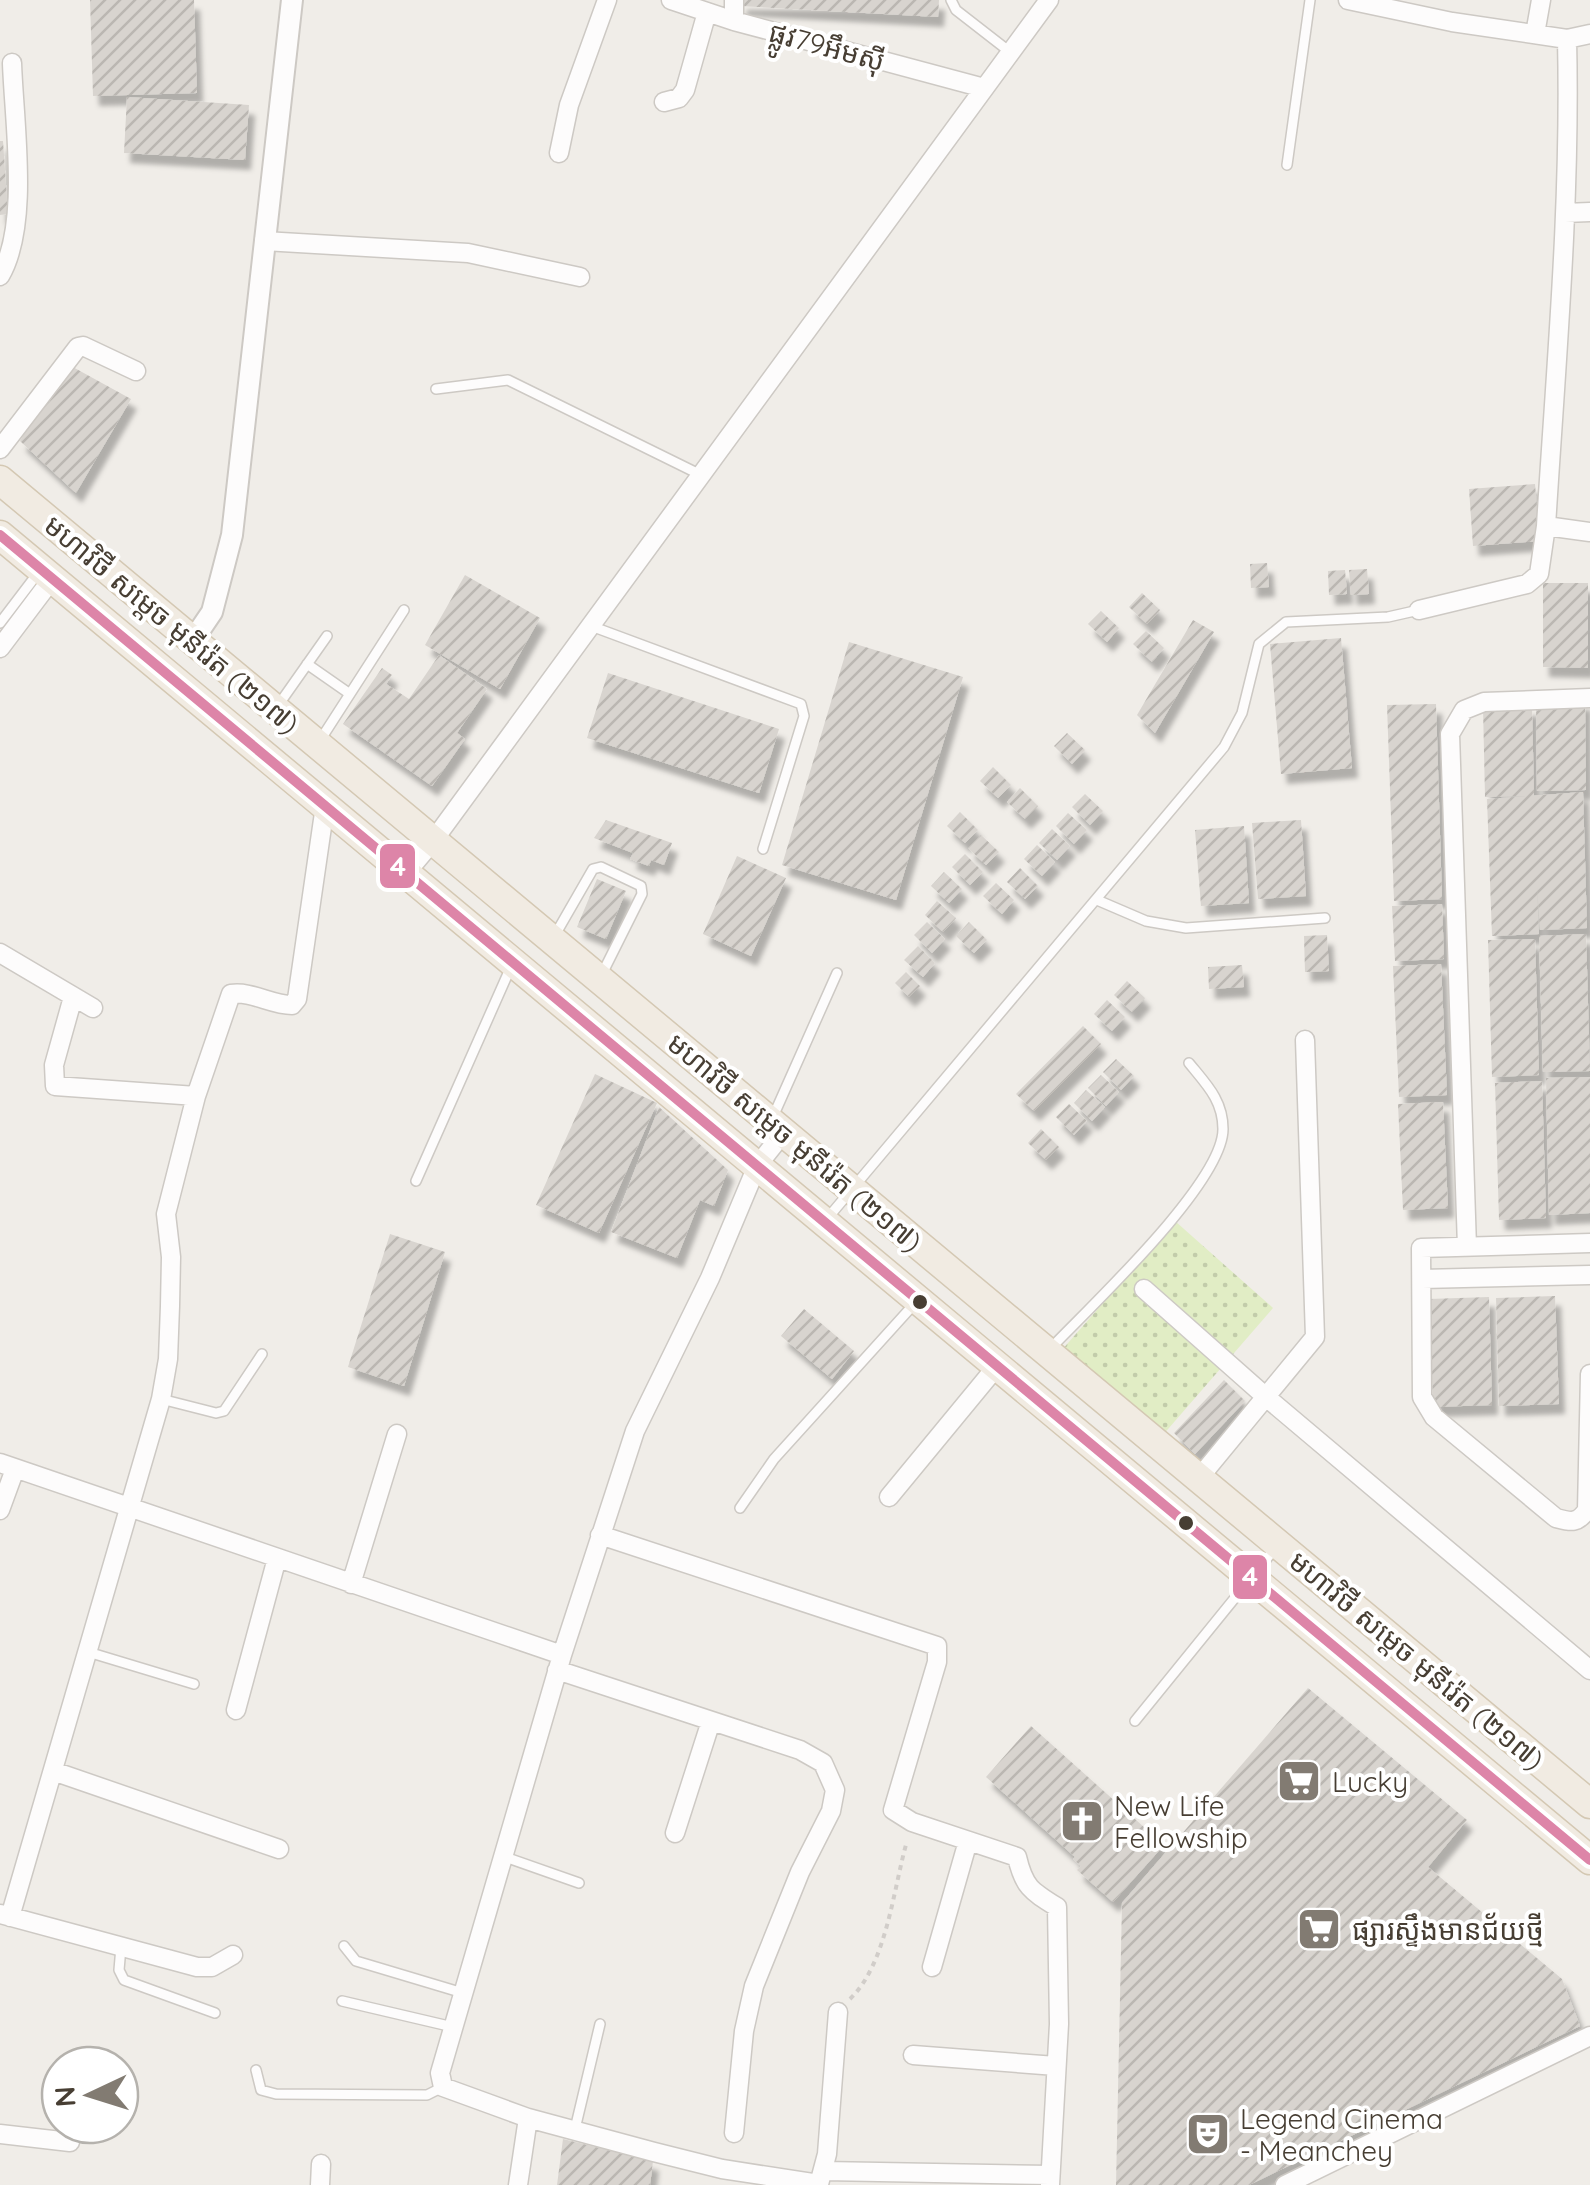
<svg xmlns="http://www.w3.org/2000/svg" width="1590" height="2185" font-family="Quicksand,'Noto Sans Khmer',sans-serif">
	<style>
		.grass { fill: url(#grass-dots) }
		.building { fill: url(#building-hatch); filter: url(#shadow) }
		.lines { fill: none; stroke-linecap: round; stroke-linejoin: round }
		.service-casing { stroke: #cdc9c4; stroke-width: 12 }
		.minor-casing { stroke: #cdc9c4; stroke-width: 21 }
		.tertiary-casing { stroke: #cdc9c4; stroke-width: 24 }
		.primary-casing { stroke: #d4c8b3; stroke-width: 31 }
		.path { stroke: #d1cdc9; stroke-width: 4; stroke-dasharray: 5 5; stroke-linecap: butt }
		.service { stroke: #fdfcfc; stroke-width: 9 }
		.minor { stroke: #fdfcfc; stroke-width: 18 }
		.tertiary { stroke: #fdfcfc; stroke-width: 20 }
		.primary { stroke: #f1ebe2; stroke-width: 28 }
		.bus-1-casing { stroke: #fff; stroke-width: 18 }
		.bus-1 { stroke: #dd85a8; stroke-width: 10 }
		.bus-dot { fill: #473e33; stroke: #fff; stroke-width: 4 }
		.labels { text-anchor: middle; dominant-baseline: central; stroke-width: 8; stroke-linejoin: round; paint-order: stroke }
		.street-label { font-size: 28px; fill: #473e33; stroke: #fff }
		.poi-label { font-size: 28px; fill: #473e33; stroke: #fff; text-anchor: start }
		.line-badge { stroke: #fff; stroke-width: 4 }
		.badge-label { font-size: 28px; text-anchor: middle; font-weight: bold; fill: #fff }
	</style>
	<defs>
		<pattern id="grass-dots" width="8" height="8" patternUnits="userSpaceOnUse" patternTransform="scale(2.5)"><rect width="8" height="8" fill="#e1edc5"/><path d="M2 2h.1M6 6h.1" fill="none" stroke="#c2ccaa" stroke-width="1.8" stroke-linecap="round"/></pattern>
		<pattern id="building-hatch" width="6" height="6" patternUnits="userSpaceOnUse" patternTransform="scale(2.5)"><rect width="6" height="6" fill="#d8d4cf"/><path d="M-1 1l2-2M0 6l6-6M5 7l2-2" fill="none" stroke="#bbb7b2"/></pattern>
		<filter id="shadow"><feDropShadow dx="6" dy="10" stdDeviation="2.5" flood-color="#0004"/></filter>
	</defs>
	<rect width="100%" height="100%" fill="#f0ede8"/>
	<path class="grass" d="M 1175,1221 L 1273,1308 L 1162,1436 L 1061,1351 Z"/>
	<path class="building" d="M 90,0 L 194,0 L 197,93 L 93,96 Z
		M 741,0 L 939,0 L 938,17 L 740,6 Z
		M 127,97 L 249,105 L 245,160 L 124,153 Z
		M 0,141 L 3,141 L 8,214 L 0,215 Z
		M 71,366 L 131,399 L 76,493 L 20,441 L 44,400 L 49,402 Z
		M 1535,484 L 1540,541 L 1473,546 L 1469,489 Z
		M 1267,563 L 1269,587 L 1251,588 L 1250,564 Z
		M 1367,569 L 1369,594 L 1351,595 L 1349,570 Z
		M 1345,570 L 1347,594 L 1329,595 L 1328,571 Z
		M 465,575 L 540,618 L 500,689 L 425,645 Z
		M 1543,583 L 1588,583 L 1588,668 L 1543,667 Z
		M 1142,593 L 1160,610 L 1147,624 L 1129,607 Z
		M 1101,611 L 1119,628 L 1107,642 L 1088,624 Z
		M 1193,620 L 1214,632 L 1155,733 L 1137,715 Z
		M 1146,631 L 1164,648 L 1152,662 L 1133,644 Z
		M 1341,638 L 1352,768 L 1281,774 L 1270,644 Z
		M 849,642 L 963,677 L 896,900 L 782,865 Z
		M 439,655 L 487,689 L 457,733 L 465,739 L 432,786 L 343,724 L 382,668 L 392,675 L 386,684 L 409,699 Z
		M 608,673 L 779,729 L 759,793 L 587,738 Z
		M 1585,700 L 1586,790 L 1537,791 L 1536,701 Z
		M 1436,704 L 1442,899 L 1394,901 L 1387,705 Z
		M 1532,706 L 1534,796 L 1485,797 L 1483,707 Z
		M 1067,733 L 1085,750 L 1072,764 L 1054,746 Z
		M 993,767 L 1011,785 L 998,798 L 980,781 Z
		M 1020,788 L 1038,806 L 1025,819 L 1007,802 Z
		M 1583,792 L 1587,928 L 1540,930 L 1537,886 L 1539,934 L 1492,936 L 1487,799 Z
		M 1085,794 L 1103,811 L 1090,825 L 1072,807 Z
		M 960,812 L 978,830 L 965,843 L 947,826 Z
		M 1068,813 L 1087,830 L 1074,844 L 1056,826 Z
		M 606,820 L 672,843 L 664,865 L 651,860 L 649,866 L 630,859 L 633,853 L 594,838 Z
		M 1301,820 L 1306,896 L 1258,899 L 1252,823 Z
		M 1244,826 L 1249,903 L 1201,906 L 1195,830 Z
		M 1052,829 L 1070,846 L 1057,860 L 1039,843 Z
		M 981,835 L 999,852 L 986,865 L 968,848 Z
		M 1037,845 L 1055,862 L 1042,876 L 1024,859 Z
		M 965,854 L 983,872 L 970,885 L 952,867 Z
		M 737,856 L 786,878 L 751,956 L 703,934 Z
		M 1020,868 L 1038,886 L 1025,899 L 1007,882 Z
		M 944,872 L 962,889 L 949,903 L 931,886 Z
		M 597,879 L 626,891 L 606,939 L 577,927 Z
		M 996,883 L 1014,900 L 1002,914 L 983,896 Z
		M 937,901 L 956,918 L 943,932 L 925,915 Z
		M 1442,904 L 1444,959 L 1395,961 L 1392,906 Z
		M 927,922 L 945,939 L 932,953 L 914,935 Z
		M 969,922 L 987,940 L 974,953 L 956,936 Z
		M 1586,934 L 1590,1071 L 1543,1072 L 1539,936 Z
		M 1327,935 L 1329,971 L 1305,972 L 1304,936 Z
		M 1535,939 L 1539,1075 L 1492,1077 L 1488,940 Z
		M 918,946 L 935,963 L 923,977 L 904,960 Z
		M 1441,964 L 1447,1095 L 1399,1097 L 1393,966 Z
		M 1242,965 L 1244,987 L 1209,989 L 1208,967 Z
		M 906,972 L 920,986 L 909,997 L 895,983 Z
		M 1127,981 L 1145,998 L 1132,1012 L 1114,995 Z
		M 1107,1000 L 1125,1017 L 1112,1031 L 1094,1014 Z
		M 1083,1026 L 1101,1044 L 1034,1111 L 1016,1094 Z
		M 1116,1059 L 1134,1076 L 1121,1090 L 1103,1072 Z
		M 595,1074 L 657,1103 L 599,1233 L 536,1205 Z
		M 1101,1075 L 1119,1092 L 1106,1106 L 1088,1088 Z
		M 1590,1077 L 1590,1213 L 1549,1215 L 1546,1078 Z
		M 1542,1081 L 1546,1218 L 1499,1220 L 1495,1083 Z
		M 1086,1090 L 1105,1107 L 1092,1121 L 1074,1103 Z
		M 1443,1102 L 1448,1208 L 1403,1210 L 1398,1104 Z
		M 1069,1104 L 1087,1121 L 1074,1135 L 1056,1117 Z
		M 659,1107 L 728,1170 L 714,1206 L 700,1200 L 677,1258 L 611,1232 Z
		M 1041,1129 L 1059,1147 L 1046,1160 L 1028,1143 Z
		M 390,1234 L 445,1252 L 404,1386 L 348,1367 Z
		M 1555,1296 L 1559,1404 L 1499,1406 L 1496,1298 Z
		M 1489,1297 L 1492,1405 L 1433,1407 L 1429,1299 Z
		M 804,1309 L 854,1351 L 832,1379 L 781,1336 Z
		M 1224,1380 L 1245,1401 L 1195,1454 L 1174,1433 Z
		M 1308,1688 L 1467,1820 L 1428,1867 L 1562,1979 L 1580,2026 L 1249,2185 L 1116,2185 L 1122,1903 Z
		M 1031,1726 L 1164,1845 L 1113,1902 L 1077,1870 L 1081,1866 L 1073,1859 L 1075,1857 L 986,1777 Z
		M 563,2139 L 653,2161 L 650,2185 L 557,2185 Z"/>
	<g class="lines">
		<g class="service-casing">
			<path id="service" d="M 951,0 L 956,10 L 1010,52
				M 1287,165 L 1310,0
				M 436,389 L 508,380 L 701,475
				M 0,623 L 38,573
				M 591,626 L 801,704 L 804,716 L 763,849
				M 307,664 L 350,694
				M 277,707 L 327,636
				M 319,742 L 404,610
				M 1097,900 L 1146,921 L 1186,928 L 1325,918
				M 555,935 L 593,869 L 601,867 L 641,886 L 642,894 L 601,976
				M 772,1119 L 837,973
				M 416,1181 L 510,969
				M 826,1220 L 1224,747 L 1242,713 L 1259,644 L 1286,622 L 1388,617 L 1419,610
				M 1049,1350 C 1090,1307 1223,1183 1223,1129 C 1223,1100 1206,1084 1189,1063
				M 161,1399 L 216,1413 L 224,1411 L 262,1354
				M 740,1508 L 774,1459 L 916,1302
				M 88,1652 L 194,1684
				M 1135,1721 L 1277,1546
				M 505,1857 L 579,1883
				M 344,1946 L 356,1961 L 463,1993
				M 121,1947 L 119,1970 L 124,1980 L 215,2013
				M 342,2001 L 453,2027
				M 256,2070 L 261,2090 L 276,2094 L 427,2095 L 443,2087
				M 575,2129 L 600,2024"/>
		</g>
		<g class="minor-casing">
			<path id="minor" d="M 671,0 L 734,21 L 984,88
				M 734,0 L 734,21
				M 1348,0 L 1452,22 L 1567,39 C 1571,201 1556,364 1546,526 L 1539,574 L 1527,584 L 1419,610
				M 1535,34 L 1541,0
				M 1567,39 L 1590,34
				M 664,102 L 679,98 L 685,90 L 707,12
				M 559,153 L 569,105 L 607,0
				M 1565,213 L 1590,212
				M 264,241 L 468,253 L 580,277
				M 0,276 C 30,225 14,123 12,63
				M 0,449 L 78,347 L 83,346 L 136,371
				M 1546,526 L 1590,532
				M 0,648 L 52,579
				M 406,873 L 433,841 L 1049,0
				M 0,953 L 93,1008
				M 73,997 L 54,1065 L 55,1086 L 196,1096
				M 784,1132 L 757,1166 L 710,1278 L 635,1431 L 562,1655 L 440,2073 L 443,2087 L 528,2118 L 654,2152 L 722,2169 L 819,2184 L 827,2154 L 838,2012
				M 1590,1243 L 1421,1248 L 1422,1397 L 1434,1417 L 1556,1518 C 1571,1522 1577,1524 1587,1510 L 1590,1374
				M 1467,1247 L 1450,734 L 1464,710 L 1484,702 L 1590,698
				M 1422,1279 L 1590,1275
				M 1144,1289 L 1266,1397 L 1590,1670
				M 0,1463 L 562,1655
				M 1199,1478 L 1315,1337 L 1305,1040
				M 889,1497 L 997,1366
				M 0,1510 L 15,1469
				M 600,1535 L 937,1646 L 937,1662 L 893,1810 L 912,1822 L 1017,1857 C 1024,1887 1031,1891 1057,1907 L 1059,2024 L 1050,2185
				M 351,1584 L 397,1434
				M 557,1670 L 800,1750 L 823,1763 L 835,1790 L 831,1811 L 800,1872 L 754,1986 L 744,2031 L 734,2133
				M 236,1710 L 277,1558
				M 53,1771 L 279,1849
				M 675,1833 L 711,1721
				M 0,1914 L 197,1967 L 212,1967 L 233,1955
				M 10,1917 L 161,1399 L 168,1359 L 170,1306 L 171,1257 L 166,1214 L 196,1096 L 231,994 C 252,991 271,1005 292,1005 L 297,999 L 325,806
				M 932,1967 L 968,1841
				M 913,2055 L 1056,2066
				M 0,2134 L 70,2142
				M 824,2171 L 1050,2175
				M 320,2185 L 321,2164
				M 518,2185 L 528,2118
				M 1285,2185 L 1590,2036"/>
		</g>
		<g class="tertiary-casing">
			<path id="tertiary" d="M 193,640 L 212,612 L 232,535 L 292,0"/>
		</g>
		<g class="primary-casing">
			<path id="primary" d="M 0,480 L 1590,1804
				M 0,535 L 1590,1860"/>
		</g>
		<path class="path" d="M 850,1999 C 887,1963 893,1890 907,1841"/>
		<use href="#service" class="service"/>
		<use href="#minor" class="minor"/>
		<use href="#tertiary" class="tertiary"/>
		<use href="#primary" class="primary"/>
		<g class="bus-1-casing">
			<path id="bus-1" d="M 0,535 L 1590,1860"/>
		</g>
		<use href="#bus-1" class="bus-1"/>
	</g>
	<defs>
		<g id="supermarket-square" transform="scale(2.25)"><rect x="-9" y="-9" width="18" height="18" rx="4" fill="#827b72" stroke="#fff"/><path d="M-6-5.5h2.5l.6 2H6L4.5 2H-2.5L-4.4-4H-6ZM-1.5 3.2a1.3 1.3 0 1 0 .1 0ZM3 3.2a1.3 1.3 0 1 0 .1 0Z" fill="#fff"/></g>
		<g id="church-square" transform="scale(2.25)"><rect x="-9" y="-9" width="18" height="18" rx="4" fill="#827b72" stroke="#fff"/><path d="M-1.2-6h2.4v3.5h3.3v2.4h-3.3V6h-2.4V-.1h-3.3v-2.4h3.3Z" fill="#fff"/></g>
		<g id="theatre-square" transform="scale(2.25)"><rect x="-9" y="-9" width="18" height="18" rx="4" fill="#827b72" stroke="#fff"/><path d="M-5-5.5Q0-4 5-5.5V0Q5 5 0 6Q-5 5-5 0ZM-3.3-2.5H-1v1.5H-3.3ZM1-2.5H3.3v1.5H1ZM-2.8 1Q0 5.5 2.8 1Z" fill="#fff"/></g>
	</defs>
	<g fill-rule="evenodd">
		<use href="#supermarket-square" x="1299" y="1781"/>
		<use href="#church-square" x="1082" y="1821"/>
		<use href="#supermarket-square" x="1319" y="1929"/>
		<use href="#theatre-square" x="1208" y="2134"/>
	</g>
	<g class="bus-dot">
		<circle cx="920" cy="1302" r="9"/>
		<circle cx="1186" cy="1523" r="9"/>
	</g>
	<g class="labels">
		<g class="street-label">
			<text transform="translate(827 46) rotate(15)">ផ្លូវ79អឹមស៊ី</text>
			<text transform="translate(172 624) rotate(40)">មហាវិថី សម្តេច មុនីរ៉េត (២១៧)</text>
			<text transform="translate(795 1142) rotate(40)">មហាវិថី សម្តេច មុនីរ៉េត (២១៧)</text>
			<text transform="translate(1417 1660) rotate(40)">មហាវិថី សម្តេច មុនីរ៉េត (២១៧)</text>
		</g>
		<g class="poi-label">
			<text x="1332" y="1781">Lucky</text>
			<text x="1114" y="1805">New Life<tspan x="1114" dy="32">Fellowship</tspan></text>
			<text x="1352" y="1929">ផ្សារស្ទឹងមានជ័យថ្មី</text>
			<text x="1240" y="2118">Legend Cinema<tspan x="1240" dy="32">- Meanchey</tspan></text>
		</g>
	</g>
	<g class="line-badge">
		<rect x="378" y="842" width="39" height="48" rx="10" fill="#dd85a8"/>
		<rect x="1231" y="1553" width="38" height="48" rx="10" fill="#dd85a8"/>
	</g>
	<g class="badge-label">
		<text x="398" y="876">4</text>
		<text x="1250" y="1586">4</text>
	</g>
	<g transform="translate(90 2095) rotate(266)"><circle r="48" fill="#ffffff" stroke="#b5b2ad" stroke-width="2.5"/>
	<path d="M0-8L18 38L0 25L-18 38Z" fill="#827b72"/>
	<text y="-15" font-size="28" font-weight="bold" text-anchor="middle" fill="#473e33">N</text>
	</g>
</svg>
